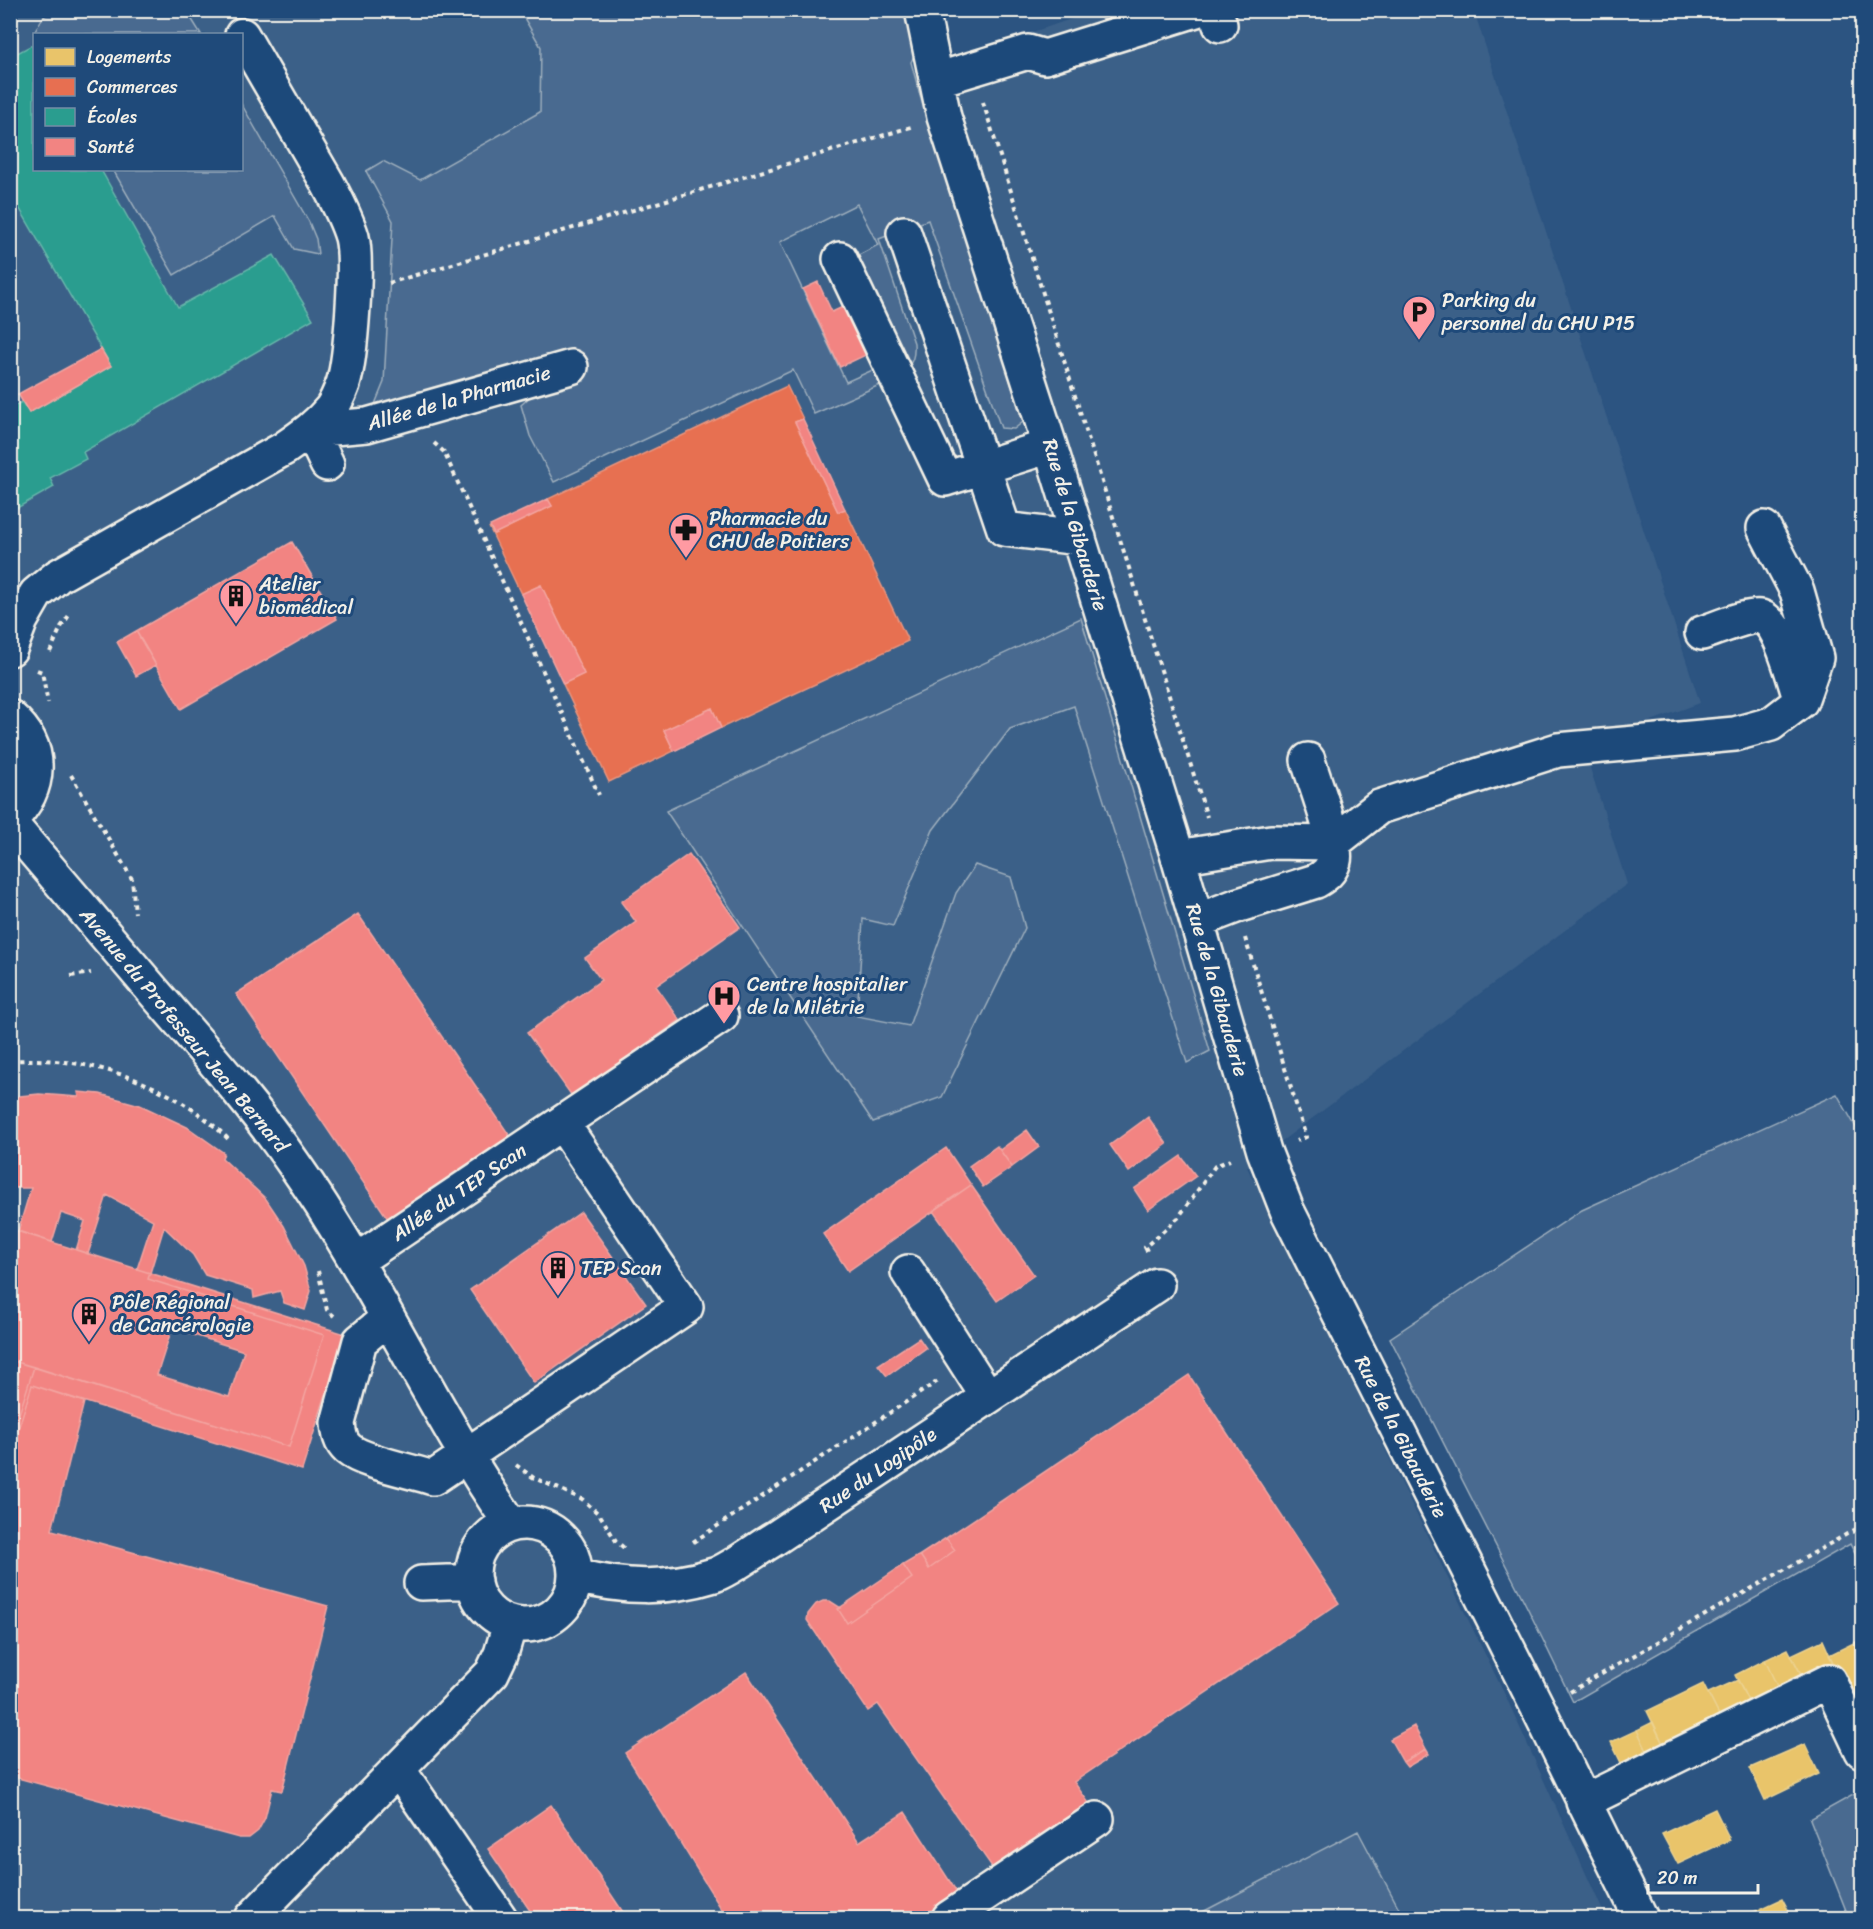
<svg xmlns="http://www.w3.org/2000/svg" width="1873" height="1929" font-family="Sriracha,sans-serif">
	<style>
		.built { fill: #3b6088; fill-rule: evenodd }
		.green { fill: #496b90; stroke: #9eaebc; stroke-width: 1.5 }
		.homes { fill: #e9c46a; stroke: #ecd290; stroke-width: 1.5 }
		.shops { fill: #e76f51; stroke: #eb967e; stroke-width: 1.5 }
		.schools { fill: #2a9d8f; stroke: #67b6aa; stroke-width: 1.5 }
		.health { fill: #f28482; stroke: #f3a5a1; stroke-width: 1.5; fill-rule: evenodd }
		.lines { fill: none; stroke-linecap: round; stroke-linejoin: round }
		.minor-casing { stroke: #f4f1e8; stroke-width: 38 }
		.path { stroke: #f4f1e8; stroke-width: 4; stroke-dasharray: 4.5 4.5; stroke-linecap: butt }
		.minor { stroke: #1f4a7a; stroke-width: 33 }
		.labels { text-anchor: middle; dominant-baseline: central; stroke-width: 6; stroke-linejoin: round; paint-order: stroke }
		.poi-label { font-size: 20px; fill: #f4f1e8; stroke: #1f4a7a; text-anchor: start }
		.street-label { font-size: 20px; fill: #f4f1e8; stroke: #1f4a7a }
	</style>
	<rect width="100%" height="100%" fill="#2c5481"/>
	<filter id="ink" filterUnits="userSpaceOnUse"><feTurbulence type="fractalNoise" baseFrequency=".0167" numOctaves="2"/><feDisplacementMap in="SourceGraphic" scale="12" xChannelSelector="R" yChannelSelector="G"/><feConvolveMatrix kernelMatrix="1 2 1 2 8 2 1 2 1" color-interpolation-filters="sRGB"/></filter>
	<g filter="url(#ink)">
		<path class="built" d="M 11,11 L 889,11 L 900,77 L 1095,11 L 1474,11 L 1700,703 L 1583,746 L 1627,884 L 1247,1167 L 1507,1699 L 1606,1918 L 11,1918 ZM 34,34 L 242,34 L 242,170 L 34,170 Z"/>
		<path class="green" d="M 186,10 L 201,34 L 35,34 L 34,33 L 43,17 L 53,11 Z
			M 520,11 L 906,11 L 914,56 L 911,62 L 927,121 L 930,121 L 1023,422 L 1014,429 L 1001,428 L 928,220 L 879,239 L 914,343 C 915,356 913,362 904,372 L 851,259 L 878,245 L 857,204 L 780,242 L 846,382 L 877,368 L 884,383 L 814,414 L 793,370 L 554,482 L 530,436 L 521,405 L 531,396 L 584,381 L 574,348 L 373,409 L 384,382 L 393,221 L 366,171 L 383,161 L 420,180 L 540,112 L 541,47 Z
			M 242,105 L 309,222 L 316,239 L 318,254 L 294,249 L 275,216 L 174,275 L 113,170 L 242,170 Z
			M 1081,618 L 1210,1051 L 1187,1063 L 1074,706 L 1010,729 L 933,830 L 893,926 L 863,919 L 857,1016 L 909,1026 L 956,893 L 975,865 L 1011,877 L 1025,928 L 942,1097 L 873,1122 L 666,811 Z
			M 1837,1094 L 1862,1138 L 1862,1567 L 1850,1544 L 1573,1702 L 1528,1609 L 1390,1338 L 1582,1210 Z
			M 1862,1790 L 1862,1918 L 1849,1918 L 1810,1819 Z
			M 1358,1831 L 1404,1918 L 1191,1918 Z"/>
		<path class="homes" d="M 1862,1639 L 1862,1705 L 1856,1708 L 1829,1655 Z
			M 1823,1640 L 1835,1667 L 1805,1682 L 1791,1655 Z
			M 1788,1649 L 1808,1687 L 1783,1699 L 1765,1660 Z
			M 1765,1660 L 1783,1699 L 1754,1713 L 1735,1675 Z
			M 1738,1680 L 1751,1707 L 1722,1721 L 1708,1693 Z
			M 1703,1684 L 1722,1721 L 1665,1748 L 1647,1711 Z
			M 1653,1722 L 1665,1748 L 1650,1757 L 1637,1730 Z
			M 1637,1730 L 1651,1760 L 1626,1773 L 1611,1742 Z
			M 1805,1744 L 1819,1774 L 1765,1800 L 1750,1768 Z
			M 1715,1809 L 1730,1840 L 1678,1864 L 1662,1834 Z
			M 1782,1899 L 1792,1918 L 1744,1918 L 1743,1917 Z"/>
		<path class="shops" d="M 787,386 L 803,419 L 795,422 L 838,512 L 845,509 L 908,641 L 721,728 L 712,708 L 664,730 L 674,751 L 609,782 L 563,684 L 584,674 L 541,585 L 521,594 L 489,527 L 494,534 L 552,506 L 548,499 Z"/>
		<path class="schools" d="M 32,45 L 34,50 L 34,170 L 101,170 L 178,307 L 274,255 L 313,319 L 83,452 L 86,459 L 50,478 L 54,487 L 10,512 L 10,408 L 22,402 L 29,413 L 111,366 L 10,192 L 10,57 Z"/>
		<path class="health" d="M 818,282 L 832,312 L 847,305 L 870,353 L 840,367 L 803,289 Z
			M 101,349 L 111,366 L 29,413 L 18,394 Z
			M 803,419 L 845,509 L 838,512 L 795,422 Z
			M 548,499 L 552,506 L 494,534 L 490,526 Z
			M 292,542 L 337,619 L 181,709 L 136,631 Z
			M 541,585 L 584,674 L 563,684 L 521,594 Z
			M 136,631 L 156,665 L 136,676 L 117,642 Z
			M 712,708 L 721,728 L 674,751 L 664,730 Z
			M 689,854 L 740,927 L 656,986 L 680,1020 L 572,1096 L 527,1033 L 601,980 L 585,958 L 636,922 L 621,902 Z
			M 358,914 L 512,1139 L 390,1222 L 236,994 Z
			M 78,1092 L 100,1094 L 140,1105 L 187,1127 L 224,1153 L 222,1158 L 266,1199 L 284,1226 L 304,1266 L 311,1291 L 305,1310 L 284,1303 L 280,1291 L 254,1298 L 253,1290 L 205,1275 L 193,1255 L 164,1227 L 150,1273 L 137,1269 L 153,1220 L 107,1195 L 88,1254 L 76,1250 L 85,1221 L 61,1213 L 52,1242 L 18,1231 L 31,1188 L 12,1188 L 10,1097 L 39,1094 L 79,1097 Z
			M 1148,1117 L 1167,1144 L 1129,1172 L 1110,1145 Z
			M 1027,1130 L 1039,1147 L 1012,1167 L 1000,1150 Z
			M 997,1146 L 1012,1167 L 983,1187 L 969,1166 Z
			M 946,1148 L 971,1185 L 848,1271 L 823,1234 Z
			M 1181,1156 L 1196,1176 L 1148,1210 L 1134,1189 Z
			M 971,1185 L 1034,1275 L 997,1301 L 933,1211 Z
			M 581,1212 L 646,1304 L 534,1383 L 470,1290 Z
			M 10,1229 L 150,1273 L 148,1279 L 324,1335 L 289,1447 L 10,1360 ZM 172,1328 L 244,1351 L 229,1397 L 157,1375 Z
			M 150,1273 L 345,1334 L 302,1470 L 32,1385 L 10,1455 L 10,1426 L 15,1427 L 34,1367 L 289,1447 L 324,1335 L 148,1279 Z
			M 919,1338 L 926,1348 L 887,1376 L 878,1365 Z
			M 10,1360 L 34,1367 L 15,1427 L 10,1426 Z
			M 1189,1375 L 1339,1603 L 1074,1782 L 1091,1806 L 995,1871 L 878,1704 L 868,1711 L 807,1620 L 808,1614 L 816,1604 L 823,1601 L 830,1601 L 841,1608 L 838,1609 L 847,1623 L 912,1578 L 903,1565 L 920,1555 L 929,1569 L 955,1550 L 946,1538 Z
			M 32,1385 L 84,1402 L 52,1530 L 328,1606 L 282,1791 L 272,1789 L 265,1818 L 258,1831 L 249,1838 L 239,1838 L 10,1776 L 10,1455 Z
			M 946,1538 L 955,1550 L 929,1569 L 920,1555 Z
			M 903,1565 L 912,1578 L 847,1623 L 838,1609 Z
			M 746,1672 L 859,1842 L 905,1812 L 960,1897 L 925,1918 L 727,1918 L 625,1753 Z
			M 1414,1726 L 1426,1749 L 1403,1762 L 1390,1739 Z
			M 1426,1749 L 1429,1754 L 1407,1767 L 1403,1762 Z
			M 551,1805 L 627,1918 L 535,1918 L 488,1849 Z"/>
		<g class="lines">
			<g class="minor-casing">
				<path id="minor" d="M 922,10 L 944,117 L 1050,446 L 1178,857 L 1264,1151 L 1287,1210 L 1539,1710 L 1641,1918
					M 1216,10 L 1220,25
					M 936,80 L 1028,52 L 1045,57 L 1196,10
					M 904,233 L 1004,529 L 1079,538
					M 840,259 L 945,479 L 1050,446
					M 327,464 L 311,430 L 367,425 L 571,367
					M 1702,633 C 1715,629 1749,614 1761,617 C 1781,623 1794,682 1801,701
					M 10,649 L 21,620 L 36,594 L 58,576 L 285,448 C 302,436 318,425 331,409 C 336,402 340,392 343,384 C 351,359 358,262 352,237 C 346,217 336,199 327,182 L 242,35
					M 10,717 C 45,747 42,789 10,820
					M 10,823 C 58,879 106,936 154,992 C 202,1048 252,1103 294,1164 C 375,1279 431,1409 511,1524
					M 1178,857 L 1271,842 L 1333,843 L 1379,807 L 1558,750 L 1735,734 L 1771,724 L 1801,701 L 1816,658 L 1797,591 L 1764,528
					M 1197,921 L 1236,906 L 1316,881 C 1325,876 1331,871 1334,861 C 1339,845 1313,779 1308,760
					M 356,1261 L 721,1016
					M 908,1272 L 988,1397
					M 388,1318 L 360,1341 L 338,1423 C 339,1433 340,1442 348,1449 C 363,1462 412,1471 433,1478 L 686,1307 L 562,1123
					M473 1574a51 51 0 1 1 102 0a51 51 0 1 1-102 0Z
					M 576,1576 C 624,1588 666,1590 714,1575 C 731,1569 757,1549 774,1539 L 1157,1285
					M 421,1583 L 474,1581
					M 398,1769 L 500,1918
					M 1583,1802 L 1829,1681 L 1862,1751
					M 252,1918 L 492,1673 L 501,1654 L 510,1624
					M 949,1918 L 1097,1819"/>
			</g>
			<path class="path" d="M 983,102 L 1207,817
				M 389,283 L 911,127
				M 434,443 L 444,452 L 599,795
				M 50,652 L 61,627 L 70,614
				M 37,670 L 42,672 L 48,703
				M 71,775 L 132,879 L 135,913
				M 1245,938 L 1306,1137 L 1297,1141
				M 71,976 L 91,973
				M 10,1061 C 87,1054 175,1084 229,1140
				M 1147,1251 L 1145,1247 L 1178,1218 L 1215,1166 L 1230,1160
				M 318,1271 L 327,1310 L 334,1316
				M 516,1465 L 534,1478 L 582,1499 L 600,1515 L 616,1541 L 624,1548
				M 693,1542 L 938,1381
				M 1570,1692 L 1847,1534 L 1862,1528"/>
			<use href="#minor" class="minor"/>
		</g>
	</g>
	<defs>
		<g id="parking-pin" transform="scale(1.725)"><path d="M0 17L-7.5 6A9.5 9.5 0 1 1 7.5 6Z" fill="#ff9aa2" stroke="#1f4a7a"/><path d="M-3.5-5.5H1a3.5 3.5 0 0 1 0 7H-1V5.5H-3.5ZM-1-3.4V-.6H.8a1.4 1.4 0 0 0 0-2.8Z" fill="#111"/></g>
		<g id="pharmacy-pin" transform="scale(1.725)"><path d="M0 17L-7.5 6A9.5 9.5 0 1 1 7.5 6Z" fill="#ff9aa2" stroke="#1f4a7a"/><path d="M-2-6h4v4h4v4h-4v4h-4v-4h-4v-4h4Z" fill="#111"/></g>
		<g id="building-pin" transform="scale(1.725)"><path d="M0 17L-7.5 6A9.5 9.5 0 1 1 7.5 6Z" fill="#ff9aa2" stroke="#1f4a7a"/><path d="M-4-6H4V6H1V3H-1V6H-4ZM-2.5-4.3h1.7v1.8h-1.7ZM.8-4.3h1.7v1.8H.8ZM-2.5-1h1.7V.8h-1.7ZM.8-1h1.7V.8H.8Z" fill="#111"/></g>
		<g id="hospital-pin" transform="scale(1.725)"><path d="M0 17L-7.5 6A9.5 9.5 0 1 1 7.5 6Z" fill="#ff9aa2" stroke="#1f4a7a"/><path d="M-5-5h3v3.5h4V-5h3V5h-3V1.5h-4V5h-3Z" fill="#111"/></g>
	</defs>
	<g fill-rule="evenodd">
		<use href="#parking-pin" x="1419" y="312"/>
		<use href="#pharmacy-pin" x="686" y="530"/>
		<use href="#building-pin" x="236" y="596"/>
		<use href="#hospital-pin" x="724" y="996"/>
		<use href="#building-pin" x="558" y="1268"/>
		<use href="#building-pin" x="89" y="1314"/>
	</g>
	<g class="labels">
		<g class="poi-label">
			<text x="1442" y="300">Parking du<tspan x="1442" dy="23">personnel du CHU P15</tspan></text>
			<text x="709" y="518">Pharmacie du<tspan x="709" dy="23">CHU de Poitiers</tspan></text>
			<text x="259" y="584">Atelier<tspan x="259" dy="23">biomédical</tspan></text>
			<text x="747" y="984">Centre hospitalier<tspan x="747" dy="23">de la Milétrie</tspan></text>
			<text x="581" y="1268">TEP Scan</text>
			<text x="112" y="1302">Pôle Régional<tspan x="112" dy="23">de Cancérologie</tspan></text>
		</g>
		<g class="street-label">
			<text transform="translate(459 398) rotate(-16)">Allée de la Pharmacie</text>
			<text transform="translate(1075 525) rotate(73)">Rue de la Gibauderie</text>
			<text transform="translate(1217 990) rotate(74)">Rue de la Gibauderie</text>
			<text transform="translate(184 1030) rotate(50)">Avenue du Professeur Jean Bernard</text>
			<text transform="translate(459 1192) rotate(-34)">Allée du TEP Scan</text>
			<text transform="translate(1401 1437) rotate(63)">Rue de la Gibauderie</text>
			<text transform="translate(878 1470) rotate(-34)">Rue du Logipôle</text>
		</g>
	</g>
	<rect width="1873" height="1929" fill="none" stroke="#1f4a7a" stroke-width="36"/>
	<rect x="18" y="18" width="1837" height="1893" fill="none" stroke="#f4f1e8" stroke-width="2" filter="url(#ink)"/>
	<rect x="33" y="33" width="210" height="138" fill="#1f4a7a" stroke="#748da6" stroke-width="1.5"/>
	<rect x="45" y="48" width="30" height="18" fill="#e9c46a" stroke="#748da6" stroke-width="1.5"/>
	<text x="87" y="63" font-size="18" fill="#f4f1e8">Logements</text>
	<rect x="45" y="78" width="30" height="18" fill="#e76f51" stroke="#748da6" stroke-width="1.5"/>
	<text x="87" y="93" font-size="18" fill="#f4f1e8">Commerces</text>
	<rect x="45" y="108" width="30" height="18" fill="#2a9d8f" stroke="#748da6" stroke-width="1.5"/>
	<text x="87" y="123" font-size="18" fill="#f4f1e8">Écoles</text>
	<rect x="45" y="138" width="30" height="18" fill="#f28482" stroke="#748da6" stroke-width="1.5"/>
	<text x="87" y="153" font-size="18" fill="#f4f1e8">Santé</text>
	<path d="M1648 1884v9h110v-9" fill="none" stroke="#f4f1e8" stroke-width="3"/>
	<text x="1657" y="1884" font-size="18" fill="#f4f1e8" stroke="#1f4a7a" stroke-width="4.5" paint-order="stroke">20 m</text>
</svg>
